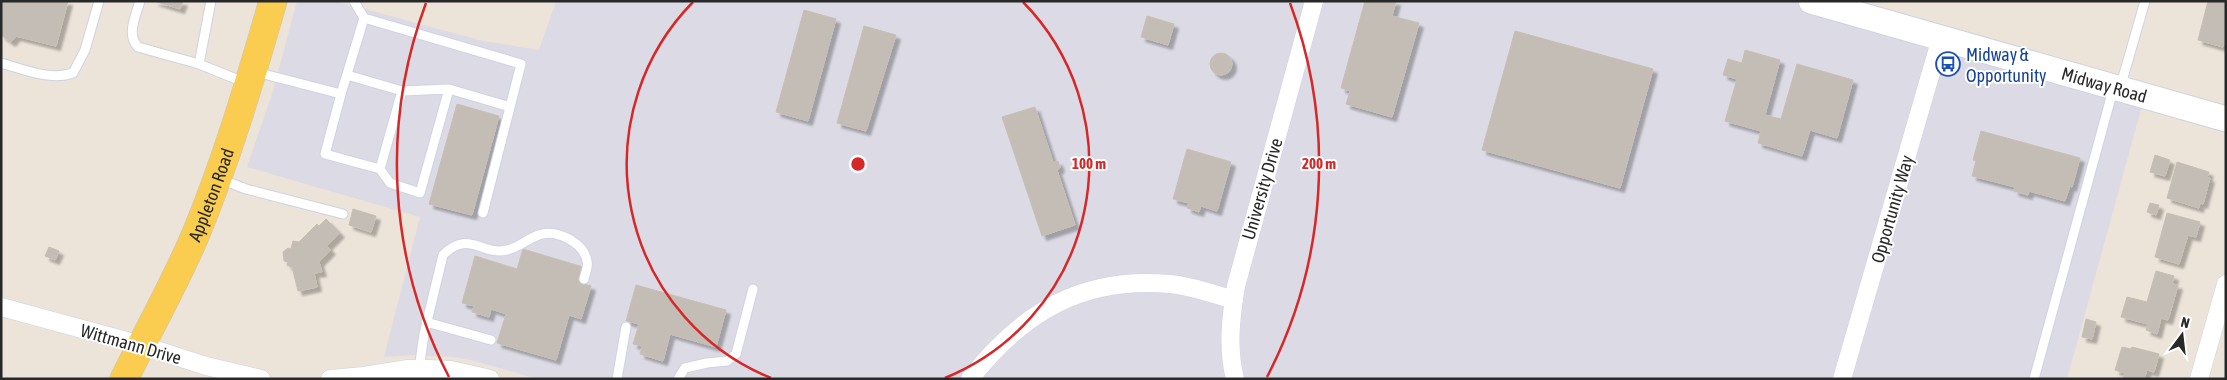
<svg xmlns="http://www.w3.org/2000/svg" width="2227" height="380" font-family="'Asap Condensed',sans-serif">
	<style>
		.industrial { fill: #dcdae4 }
		.building { fill: #c3bdb6; stroke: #c7bfb2; filter: url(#shadow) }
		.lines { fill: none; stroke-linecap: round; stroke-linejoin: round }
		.lane-casing { stroke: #ced3e3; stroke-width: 11 }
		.street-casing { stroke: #ced3e3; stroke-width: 19 }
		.secondary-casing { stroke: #ced3e3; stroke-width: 27 }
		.primary-casing { stroke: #c7c7c7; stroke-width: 29 }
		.lane { stroke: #fff; stroke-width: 9 }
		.street { stroke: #fff; stroke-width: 18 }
		.secondary { stroke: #fff; stroke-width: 25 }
		.primary { stroke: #facd50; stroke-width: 28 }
		.ring { fill: none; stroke: #d62828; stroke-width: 2.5 }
		.labels { text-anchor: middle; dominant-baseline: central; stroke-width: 4; stroke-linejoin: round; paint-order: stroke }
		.transit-label { font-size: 18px; fill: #164399; stroke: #fff; text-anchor: start }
		.street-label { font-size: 18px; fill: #282828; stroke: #fff }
		.centre { fill: #d62828; stroke: #fff; stroke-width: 2.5 }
		.ring-label { font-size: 15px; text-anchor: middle; font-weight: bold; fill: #d62828; stroke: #fff; stroke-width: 4; stroke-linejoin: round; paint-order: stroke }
	</style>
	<defs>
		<filter id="shadow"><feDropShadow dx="4.5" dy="4.5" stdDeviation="1" flood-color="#0004"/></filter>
	</defs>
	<rect width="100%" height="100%" fill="#ece3d9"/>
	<path class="industrial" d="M 297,1 L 335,1 L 483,41 L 539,50 L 556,1 L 1811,1 L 2145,95 L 2067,379 L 538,379 L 471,360 L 453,357 L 412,355 L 384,357 L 420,217 L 247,167 L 273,91 Z"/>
	<path class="building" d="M 1,1 L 68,1 L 56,46 L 16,36 L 11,42 L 1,35 Z
		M 154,1 L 183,1 L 180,9 Z
		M 1365,1 L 1396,1 L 1392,16 L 1419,23 L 1392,117 L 1346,104 L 1350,91 L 1341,88 Z
		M 2208,1 L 2226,1 L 2226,36 L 2223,47 L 2198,40 Z
		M 804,10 L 836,19 L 808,121 L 776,112 Z
		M 1147,16 L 1174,24 L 1168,45 L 1141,37 Z
		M 864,26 L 896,35 L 866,131 L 837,123 Z
		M 1515,31 L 1653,69 L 1620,188 L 1482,150 Z
		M 1745,50 L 1780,60 L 1765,115 L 1781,119 L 1797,64 L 1853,80 L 1837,138 L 1810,130 L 1802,156 L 1758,143 L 1761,131 L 1725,121 L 1737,79 L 1723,75 L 1728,59 L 1742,63 Z
		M1210 64a11 11 0 1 1 22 0a11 11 0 1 1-22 0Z
		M 457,104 L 499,116 L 472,215 L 429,204 Z
		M 1035,107 L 1053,162 L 1058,161 L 1060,168 L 1057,170 L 1075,225 L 1042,236 L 1002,117 Z
		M 1981,131 L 2080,158 L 2072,187 L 2070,186 L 2065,201 L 2029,191 L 2028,195 L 2014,191 L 2015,187 L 1972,176 L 1976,161 L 1973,160 Z
		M 1187,149 L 1231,162 L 1217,211 L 1201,206 L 1199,212 L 1187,208 L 1189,203 L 1173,199 Z
		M 2155,155 L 2170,160 L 2165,176 L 2150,172 Z
		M 2177,162 L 2209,172 L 2207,177 L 2210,178 L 2203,204 L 2200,203 L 2199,208 L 2167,198 Z
		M 2150,203 L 2159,205 L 2156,215 L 2147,212 Z
		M 353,209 L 376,216 L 371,232 L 349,225 Z
		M 2167,213 L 2200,222 L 2196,237 L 2188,235 L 2179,264 L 2155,257 Z
		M 326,219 L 340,233 L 327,246 L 331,250 L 319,262 L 322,272 L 314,273 L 317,287 L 298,291 L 292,267 L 287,265 L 288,262 L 284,261 L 283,252 L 288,248 L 291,249 L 293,241 L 299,242 L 317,224 L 319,226 Z
		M 49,247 L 59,251 L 55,260 L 45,256 Z
		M 523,249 L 583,267 L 579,283 L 591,286 L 581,319 L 569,315 L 556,360 L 497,343 L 506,314 L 491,309 L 489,317 L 472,312 L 474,306 L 462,303 L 475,256 L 517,269 Z
		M 2156,271 L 2174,276 L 2172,284 L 2178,285 L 2168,320 L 2161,318 L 2157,334 L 2146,330 L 2148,324 L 2121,317 L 2127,297 L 2147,302 Z
		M 636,285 L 726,310 L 716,347 L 670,334 L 663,361 L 640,354 L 642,346 L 633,344 L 639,324 L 626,321 Z
		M 2086,319 L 2096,322 L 2092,339 L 2082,337 Z
		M 2122,347 L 2131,349 L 2132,347 L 2159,354 L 2154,372 L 2147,370 L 2144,379 L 2123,379 L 2125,373 L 2115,370 Z"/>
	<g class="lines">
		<g class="lane-casing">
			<path id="lane" d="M 140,1 C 136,15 126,35 138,47 L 199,64
				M 211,1 L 199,64 L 246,83
				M 364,18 L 521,64 L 483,213
				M 1,63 C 23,69 50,81 73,73 L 85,50 L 99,1
				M 256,72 L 341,94 L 364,18 L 354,1
				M 347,75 L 402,91 L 449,89
				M 2120,88 L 2145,1
				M 341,94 L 325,154 L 380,169 L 390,183 L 420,193 L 449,89 L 510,107
				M 380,169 L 402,91
				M 220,179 L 246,189 L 343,214
				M 426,322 L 491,340
				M 419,369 L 424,334 L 443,255 C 470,229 481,256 507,250 C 519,248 529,237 542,234 C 558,230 584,243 587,261 C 589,266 585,274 584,279
				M 617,379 L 626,327
				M 678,379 L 685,368 L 707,363 L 727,361 L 736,354 L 753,289
				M 2034,379 L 2113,90"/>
		</g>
		<g class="street-casing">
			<path id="street" d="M 1,307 L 141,345 L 206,366 L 261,379
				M 330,379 L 364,376 L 408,369 L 428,369 L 451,370 L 490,379
				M 970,379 C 1022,312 1083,276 1170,284 C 1192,286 1213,294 1234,300
				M 1235,379 C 1227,348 1231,316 1236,286 L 1314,1
				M 1842,379 L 1941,38
				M 2199,379 L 2226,284"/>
		</g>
		<g class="secondary-casing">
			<g id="secondary">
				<path id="s1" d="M 1811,1 L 2226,119"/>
			</g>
		</g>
		<g class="primary-casing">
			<g id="primary">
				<path id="s2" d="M 124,379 C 148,331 174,285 195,236 C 227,159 250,81 273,1"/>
			</g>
		</g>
		<use href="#lane" class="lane"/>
		<use href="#street" class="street"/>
		<use href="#secondary" class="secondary"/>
		<use href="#primary" class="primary"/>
	</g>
	<g class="ring">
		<path d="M771 378A231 231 0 0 1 693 2M1023 2A231 231 0 0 1 945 378"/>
		<path d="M449 377A461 461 0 0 1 426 3M1290 3A461 461 0 0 1 1267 377"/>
	</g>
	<defs>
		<g id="bus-ring" transform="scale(1.25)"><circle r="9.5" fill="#fff" stroke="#1a4fb4" stroke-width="1.5"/><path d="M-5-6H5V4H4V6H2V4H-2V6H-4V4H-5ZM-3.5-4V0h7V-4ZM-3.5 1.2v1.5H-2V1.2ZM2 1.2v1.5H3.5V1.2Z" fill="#1a4fb4"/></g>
	</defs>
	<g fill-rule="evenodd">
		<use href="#bus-ring" x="1948" y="64"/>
	</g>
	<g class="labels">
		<g class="transit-label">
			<text x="1966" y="54">Midway &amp;<tspan x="1966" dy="21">Opportunity</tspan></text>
		</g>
		<g class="street-label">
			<text stroke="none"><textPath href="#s1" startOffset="305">Midway Road</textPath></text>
			<text transform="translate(1262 189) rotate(-74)">University Drive</text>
			<text stroke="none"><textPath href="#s2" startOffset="204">Appleton Road</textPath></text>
			<text transform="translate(1892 209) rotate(-74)">Opportunity Way</text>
			<text transform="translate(131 344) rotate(16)">Wittmann Drive</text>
		</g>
	</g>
	<circle cx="858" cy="164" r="8" class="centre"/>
	<g class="ring-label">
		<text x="1089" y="169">100 m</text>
		<text x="1319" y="169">200 m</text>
	</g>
	<rect width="2227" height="380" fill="none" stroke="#282828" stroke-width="5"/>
	<g transform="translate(2182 335) rotate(15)" stroke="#ffffff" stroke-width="4" paint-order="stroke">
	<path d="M0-4L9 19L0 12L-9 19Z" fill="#282828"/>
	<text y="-8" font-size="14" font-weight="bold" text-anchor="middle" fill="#282828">N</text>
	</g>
</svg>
